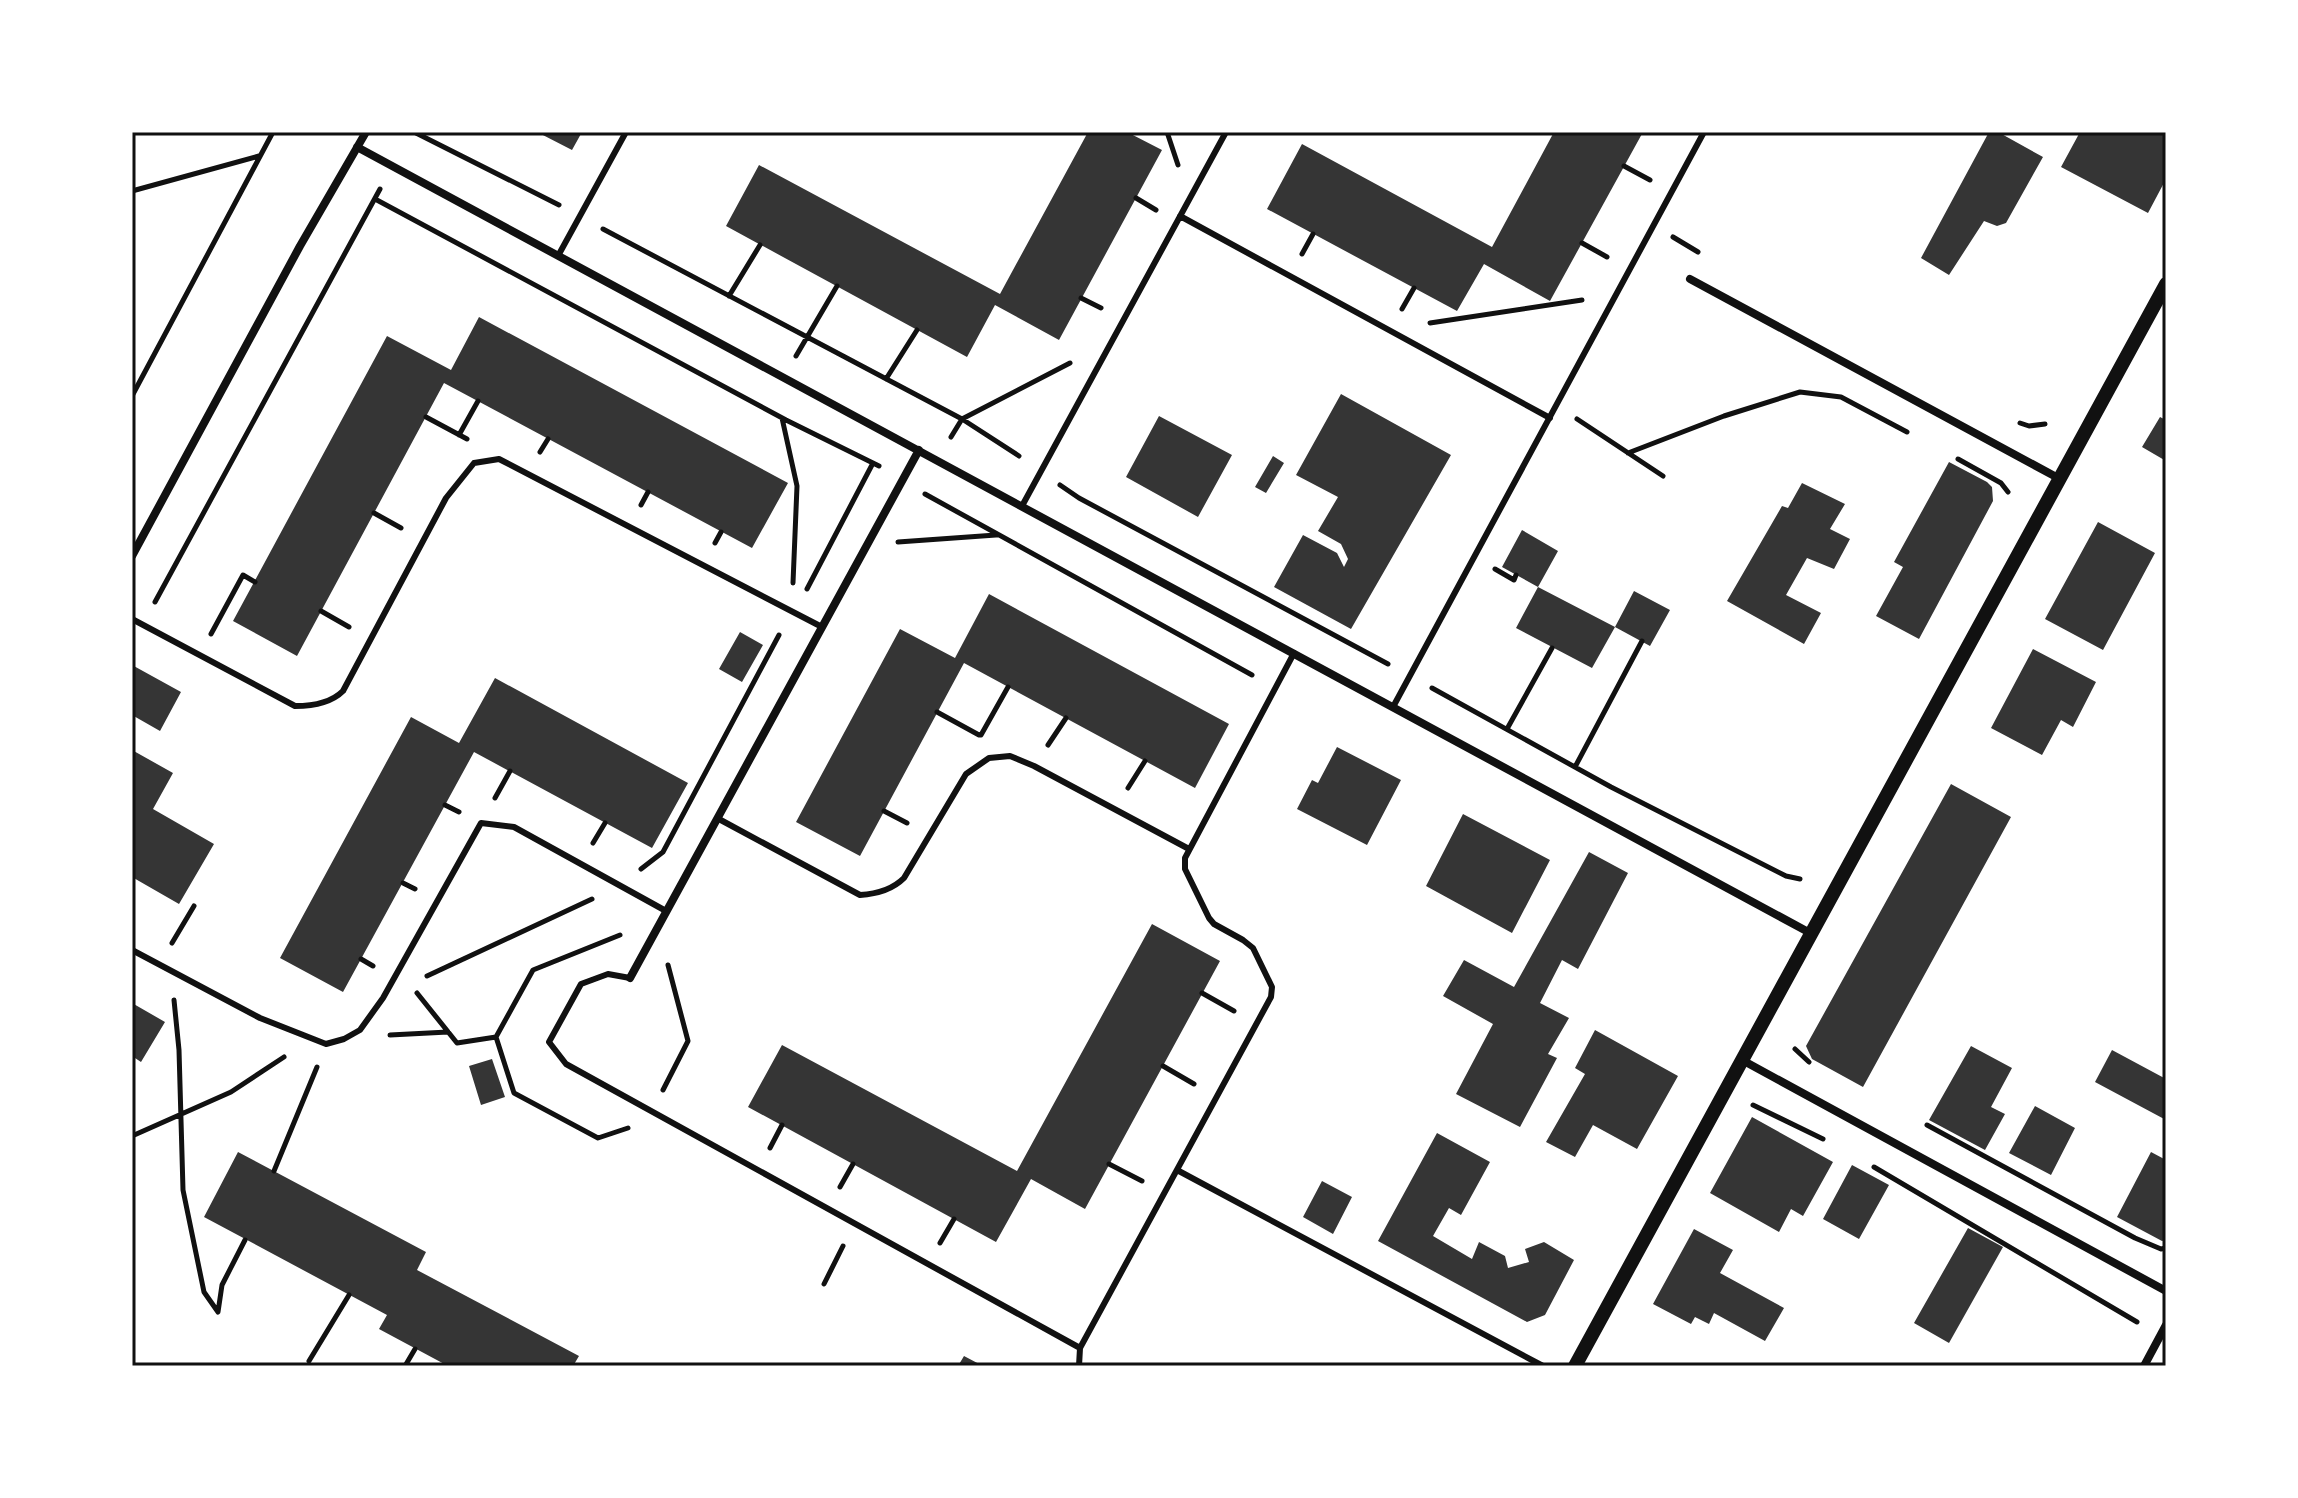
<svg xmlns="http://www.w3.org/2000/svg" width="2298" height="1498" font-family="Roboto,sans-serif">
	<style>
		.building { fill: #353535 }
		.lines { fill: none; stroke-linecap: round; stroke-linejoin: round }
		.path { stroke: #111; stroke-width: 5 }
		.service { stroke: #111; stroke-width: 6 }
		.minor { stroke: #111; stroke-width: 8 }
		.tertiary { stroke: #111; stroke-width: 14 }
		.neatline { fill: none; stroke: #111; stroke-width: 3 }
	</style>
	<rect width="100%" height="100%" fill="#fff"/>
	<path class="building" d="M 537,132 L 582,132 L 572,150 Z
		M 1088,132 L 1127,132 L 1162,150 L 1059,340 L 995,305 L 967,357 L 726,226 L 759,165 L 1000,294 Z
		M 1554,132 L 1643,132 L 1550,301 L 1484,264 L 1457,311 L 1267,209 L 1302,144 L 1492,247 Z
		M 1989,132 L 1998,132 L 2043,157 L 2006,223 L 1997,226 L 1984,221 L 1949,275 L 1921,258 Z
		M 2080,132 L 2166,132 L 2166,179 L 2148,213 L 2061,167 Z
		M 479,317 L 788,483 L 752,548 L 444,383 L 297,656 L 233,621 L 387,336 L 451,370 Z
		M 1341,394 L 1451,455 L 1351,629 L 1274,587 L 1303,535 L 1337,553 L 1344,567 L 1348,559 L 1341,544 L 1318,531 L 1338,497 L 1296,475 Z
		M 1159,416 L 1232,455 L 1198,517 L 1126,477 Z
		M 2160,417 L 2166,420 L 2166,461 L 2142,447 Z
		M 1273,456 L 1284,463 L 1266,493 L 1255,487 Z
		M 1949,462 L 1987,482 L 1992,487 L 1993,501 L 1919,639 L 1876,616 L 1903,567 L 1894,562 Z
		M 1802,483 L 1845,504 L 1830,529 L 1850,539 L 1834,569 L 1807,558 L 1786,595 L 1821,613 L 1804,644 L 1727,601 L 1782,506 L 1788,508 Z
		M 2098,522 L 2155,553 L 2103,650 L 2045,619 Z
		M 1522,530 L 1558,551 L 1538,587 L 1502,567 Z
		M 1538,587 L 1615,627 L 1592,668 L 1516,628 Z
		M 1634,591 L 1670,610 L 1650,646 L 1615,627 Z
		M 989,594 L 1229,724 L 1195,788 L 964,663 L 860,856 L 796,822 L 900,629 L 955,658 Z
		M 740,632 L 763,645 L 742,682 L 719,669 Z
		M 2033,649 L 2096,682 L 2073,727 L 2061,720 L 2042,755 L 1991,728 Z
		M 132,665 L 181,692 L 160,731 L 132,715 Z
		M 495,678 L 688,783 L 652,848 L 474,752 L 343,992 L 280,958 L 411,717 L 459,743 Z
		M 1337,747 L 1401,780 L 1367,845 L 1297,809 L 1312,780 L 1318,783 Z
		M 132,750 L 173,773 L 153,809 L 214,844 L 179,904 L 132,877 Z
		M 1951,784 L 2011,817 L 1863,1087 L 1812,1059 L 1806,1046 Z
		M 1463,814 L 1550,860 L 1512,933 L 1426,886 Z
		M 1589,852 L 1628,873 L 1578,969 L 1562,960 L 1540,1003 L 1569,1018 L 1548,1054 L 1557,1058 L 1520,1127 L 1456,1094 L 1493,1024 L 1443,996 L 1464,960 L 1514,987 Z
		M 1152,924 L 1220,961 L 1085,1209 L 1031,1179 L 996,1242 L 748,1107 L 782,1045 L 1017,1171 Z
		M 132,1003 L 165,1022 L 141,1062 L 132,1056 Z
		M 1595,1030 L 1678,1076 L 1637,1149 L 1593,1125 L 1575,1157 L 1546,1142 L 1585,1074 L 1575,1068 Z
		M 1971,1046 L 2012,1068 L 1991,1107 L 2005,1114 L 1985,1150 L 1929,1120 Z
		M 2112,1050 L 2166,1079 L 2166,1120 L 2095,1082 Z
		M 492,1059 L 505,1097 L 481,1105 L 469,1066 Z
		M 2035,1106 L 2075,1128 L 2051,1175 L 2009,1153 Z
		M 1752,1117 L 1833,1162 L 1803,1216 L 1791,1209 L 1779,1232 L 1710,1193 Z
		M 1437,1133 L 1490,1162 L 1461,1215 L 1449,1208 L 1433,1236 L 1472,1259 L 1479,1242 L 1505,1256 L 1508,1268 L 1529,1262 L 1525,1249 L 1544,1242 L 1574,1260 L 1545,1315 L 1527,1322 L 1378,1241 Z
		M 238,1152 L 426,1252 L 417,1270 L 579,1356 L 573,1366 L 448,1366 L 379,1329 L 387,1315 L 204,1217 Z
		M 2151,1152 L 2166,1160 L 2166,1240 L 2162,1241 L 2117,1217 Z
		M 1852,1165 L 1889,1185 L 1859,1239 L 1823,1219 Z
		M 1322,1181 L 1352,1197 L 1333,1234 L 1303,1217 Z
		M 1968,1228 L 2003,1247 L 1949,1343 L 1914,1323 Z
		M 1694,1229 L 1733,1250 L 1720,1273 L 1784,1308 L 1765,1341 L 1714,1313 L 1709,1324 L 1695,1317 L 1691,1324 L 1653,1304 Z
		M 964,1356 L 983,1366 L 958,1366 Z"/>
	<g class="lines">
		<path class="path" d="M 1167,132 L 1178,165
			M 416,133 L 559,205
			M 1624,166 L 1650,180
			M 132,191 L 259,156
			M 1136,198 L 1156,210
			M 375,199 L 786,420 L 879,466
			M 603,229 L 962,419 L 1019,456
			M 1673,237 L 1698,252
			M 1582,243 L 1607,257
			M 1302,254 L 1313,234
			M 729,296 L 760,245
			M 1081,298 L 1101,308
			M 1402,309 L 1414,288
			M 1430,323 L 1582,300
			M 796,356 L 837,286
			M 886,379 L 917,330
			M 132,396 L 273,132
			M 426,417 L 467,439
			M 782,418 L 797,486 L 793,583
			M 1577,419 L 1663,476
			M 2020,423 L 2029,426 L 2045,424
			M 459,435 L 478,401
			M 951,437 L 962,419 L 1070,363
			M 540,452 L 548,439
			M 1628,453 L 1724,416 L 1800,392 L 1841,397 L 1907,432
			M 1958,459 L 2001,483 L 2008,492
			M 1060,485 L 1079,498 L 1388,664
			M 925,494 L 1252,675
			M 641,505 L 648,492
			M 374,513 L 401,528
			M 898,542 L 996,535
			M 715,543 L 721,532
			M 1495,569 L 1514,580 L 1516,575
			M 807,589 L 873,463
			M 155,602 L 380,189
			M 321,611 L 349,627
			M 211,634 L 243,575 L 255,582
			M 1432,688 L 1611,787 L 1786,876 L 1800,879
			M 937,712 L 979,735
			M 1507,729 L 1552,648
			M 981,735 L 1008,687
			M 1048,745 L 1066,718
			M 1575,767 L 1642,641
			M 1128,788 L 1145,761
			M 495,798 L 510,771
			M 445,805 L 459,812
			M 884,811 L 907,823
			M 593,843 L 605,823
			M 641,869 L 663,852 L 779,635
			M 403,883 L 415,889
			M 172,943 L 194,906
			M 361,959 L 373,966
			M 427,976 L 592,899
			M 417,993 L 457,1043 L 496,1037 L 514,1093 L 598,1138 L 628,1128
			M 1202,993 L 1234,1011
			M 174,1000 L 179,1050 L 183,1190 L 204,1292 L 218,1312 L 222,1285 L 245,1240
			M 390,1035 L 448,1032
			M 496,1037 L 533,970 L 620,935
			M 1795,1049 L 1809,1062
			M 1163,1066 L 1194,1084
			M 663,1090 L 688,1041 L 668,965
			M 1753,1105 L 1823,1139
			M 1927,1125 L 2135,1238 L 2161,1249 L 2166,1248
			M 132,1136 L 231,1092 L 284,1057
			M 770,1148 L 782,1125
			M 1109,1164 L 1142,1181
			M 1874,1167 L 2137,1322
			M 274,1171 L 317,1067
			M 840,1187 L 853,1164
			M 940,1243 L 954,1219
			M 824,1284 L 843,1246
			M 309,1361 L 349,1295
			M 405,1366 L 415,1349"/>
		<path class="service" d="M 1180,216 L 1550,418
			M 558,256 L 626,132
			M 1022,506 L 1226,132
			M 132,619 L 295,706 C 312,706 331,703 343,691 L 446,498 L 474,463 L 499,459 L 822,627
			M 1393,707 L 1704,132
			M 717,818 L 860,895 C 877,894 892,890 904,878 L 966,774 L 989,758 L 1010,756 L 1034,766 L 1189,849
			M 132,950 L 260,1018 L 326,1044 L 344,1039 L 360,1030 L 383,998 L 481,823 L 514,827 L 666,911
			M 630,978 L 608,974 L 581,984 L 549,1042 L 566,1064 L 1080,1348
			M 1177,1170 L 1543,1366
			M 1079,1366 L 1080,1348 L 1271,997 L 1272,987 L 1253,948 L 1243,940 L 1214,924 L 1209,918 L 1185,869 L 1185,858 L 1294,653"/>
		<path class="minor" d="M 357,147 L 1812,934
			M 1690,279 L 2060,479
			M 132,556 L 300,246 L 366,132
			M 630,978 L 919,450
			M 1742,1060 L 2166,1291
			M 2144,1366 L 2166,1325"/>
		<path class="tertiary" d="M 1575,1366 L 2166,284"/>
	</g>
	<rect width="2298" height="1498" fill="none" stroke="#ffffff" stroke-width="268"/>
	<rect x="134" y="134" width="2030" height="1230" class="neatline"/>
</svg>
